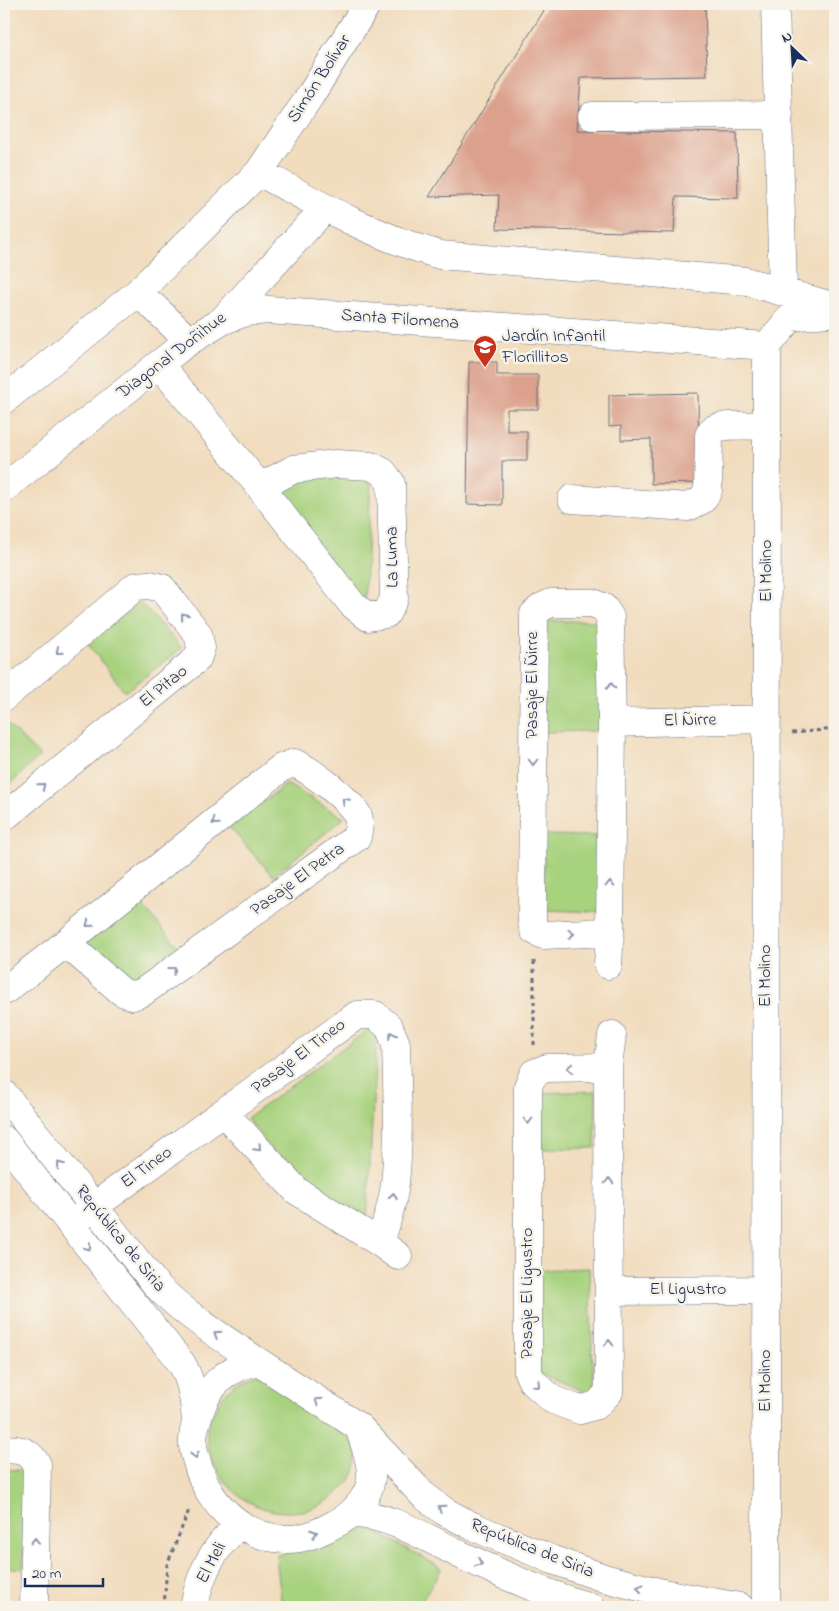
<svg xmlns="http://www.w3.org/2000/svg" width="839" height="1611" font-family="'Indie Flower',sans-serif">
	<style>
		.green { fill: #a7d27e; stroke: #61806e }
		.building { fill: #dca18d }
		.lines { fill: none; stroke-linecap: round; stroke-linejoin: round }
		.minor-casing { stroke: #666c7f; stroke-width: 29 }
		.path { stroke: #666c7f; stroke-width: 3; stroke-dasharray: 4 4; stroke-linecap: butt }
		.minor { stroke: #fff; stroke-width: 28 }
		.oneway { stroke: #8d97ae }
		.labels { text-anchor: middle; dominant-baseline: central; stroke-width: 5; stroke-linejoin: round; paint-order: stroke }
		.street-label { font-size: 18px; fill: #1b2f5e; stroke: #f7f3e8 }
		.poi-label { font-size: 18px; fill: #1b2f5e; stroke: #f7f3e8; text-anchor: start }
	</style>
	<rect width="100%" height="100%" fill="#f7f3e8"/>
	<filter id="ink" filterUnits="userSpaceOnUse"><feTurbulence type="fractalNoise" baseFrequency=".02" numOctaves="2"/><feDisplacementMap in="SourceGraphic" scale="10" xChannelSelector="R" yChannelSelector="G"/><feConvolveMatrix kernelMatrix="1 2 1 2 8 2 1 2 1" color-interpolation-filters="sRGB"/></filter>
	<filter id="wash" filterUnits="userSpaceOnUse"><feTurbulence type="fractalNoise" baseFrequency=".0096" numOctaves="4" result="noise"/><feDisplacementMap in="SourceGraphic" scale="20" xChannelSelector="R" yChannelSelector="G"/><feGaussianBlur stdDeviation="1.12" result="paint"/><feColorMatrix in="noise" values="0 0 0 0 0 0 0 0 0 0 0 0 0 0 0 0 0 1.4 0 .05"/><feComposite in="paint" operator="in"/></filter>
	<g filter="url(#wash)">
		<rect width="100%" height="100%" fill="#f1dcbd"/>
		<path class="green" d="M 338,470 L 371,484 L 364,603 L 279,493 L 294,476 Z
			M 139,601 L 182,648 L 125,692 L 88,644 Z
			M 541,621 L 604,621 L 602,731 L 540,732 Z
			M 4,721 L 40,756 L 4,790 Z
			M 287,784 L 344,818 L 273,876 L 229,827 Z
			M 544,835 L 601,836 L 600,912 L 543,910 Z
			M 139,902 L 178,946 L 119,988 L 83,945 Z
			M 377,1023 L 367,1221 L 300,1188 L 247,1118 Z
			M 596,1091 L 595,1148 L 542,1149 L 539,1093 Z
			M 589,1268 L 594,1395 L 532,1370 L 536,1270 Z
			M 257,1374 C 276,1386 295,1399 314,1411 C 326,1419 345,1428 353,1442 C 361,1457 358,1474 345,1486 C 328,1503 313,1512 289,1512 C 242,1513 204,1472 207,1426 C 208,1420 214,1412 217,1406 C 224,1390 240,1378 257,1374 Z
			M 4,1469 L 27,1471 L 23,1569 L 4,1567 Z
			M 363,1525 L 442,1568 L 418,1607 L 282,1607 L 276,1556 L 294,1549 L 315,1549 L 344,1539 Z"/>
		<g id="blocks">
			<path class="building" d="M 548,4 L 705,4 L 707,76 L 581,78 L 577,130 L 737,133 L 738,198 L 676,197 L 674,233 L 497,229 L 499,195 L 429,197 Z
				M 469,362 L 497,362 L 497,375 L 538,375 L 538,409 L 507,409 L 507,431 L 527,431 L 527,461 L 502,461 L 502,505 L 467,504 Z
				M 698,393 L 699,483 L 651,484 L 651,439 L 621,440 L 621,426 L 609,427 L 609,395 Z"/>
		</g>
	</g>
	<g filter="url(#ink)">
		<use href="#blocks" fill-opacity="0" stroke="#666c7f" stroke-width="1"/>
		<g class="lines">
			<g class="minor-casing">
				<path id="minor" d="M 775,4 L 783,291
					M 592,116 L 779,115
					M 259,172 C 317,204 376,237 440,255 L 745,281 L 835,307
					M 137,293 L 154,307 L 189,341
					M 222,321 L 246,312 L 268,310 L 767,346 L 791,317 L 835,312
					M 159,364 L 260,487 L 352,604 L 368,617 L 386,614 L 394,599 L 391,483 L 383,472 L 371,466 L 336,464 L 294,469 L 260,487
					M 4,400 L 137,293 L 259,172 L 310,96 L 367,4
					M 4,488 L 159,364 L 189,341 L 222,321 L 325,208
					M 572,499 L 688,507 L 702,500 L 708,491 L 709,435 C 711,432 711,430 714,429 C 723,424 756,426 767,426
					M 4,697 L 136,586 L 149,585 L 162,588 L 198,634 L 201,648 L 197,659 L 4,817
					M 612,723 L 767,719
					M 608,965 L 610,932 L 612,723 L 610,617 L 604,608 L 593,603 L 551,603 L 542,607 L 534,614 L 532,922 L 534,930 L 543,935 L 610,932
					M 4,991 L 66,943 L 281,768 L 294,763 C 311,770 347,798 357,814 C 361,821 358,829 357,837 L 143,992 L 133,996 L 122,992 L 66,943
					M 608,1067 L 547,1068 L 534,1073 L 528,1086 L 528,1372 L 532,1381 L 553,1400 L 580,1410 L 597,1405 L 609,1392 L 608,1067 L 612,1035
					M 4,1094 L 157,1286 C 187,1316 223,1338 257,1361
					M 224,1113 L 297,1191 L 380,1243 L 398,1256
					M 4,1140 L 182,1364 C 192,1382 194,1400 196,1421
					M 70,1224 L 357,1015 L 375,1015 L 389,1027 L 396,1044 C 397,1090 400,1138 395,1183 C 393,1204 386,1223 380,1243
					M 609,1291 L 766,1290
					M 359,1427 C 364,1444 372,1461 371,1478 C 369,1498 352,1516 335,1524 C 324,1530 312,1536 300,1538 C 251,1546 208,1507 197,1462 C 195,1455 192,1447 193,1440 C 193,1431 196,1422 199,1414 C 208,1384 228,1368 257,1361 L 359,1427 L 423,1495 L 444,1511 L 472,1526 L 553,1560 L 604,1578 L 663,1593 L 740,1607
					M 4,1449 C 21,1450 27,1449 37,1464 L 34,1607
					M 353,1514 C 392,1515 428,1539 463,1556 C 504,1575 547,1595 591,1607
					M 194,1607 C 200,1573 213,1548 240,1524
					M 766,1607 L 767,346"/>
			</g>
			<path class="path" d="M 792,733 L 835,729
				M 534,1045 L 534,959
				M 164,1607 L 167,1565 L 189,1510"/>
			<use href="#minor" class="minor"/>
		</g>
		<defs><path id="oneway-chevron" d="M-2-3.5L2.5 0L-2 3.5" fill="none" stroke-width="1.6" stroke-linecap="round" stroke-linejoin="round" transform="scale(1.25)"/></defs>
		<g class="oneway">
			<use href="#oneway-chevron" transform="translate(184 616) rotate(-128)"/>
			<use href="#oneway-chevron" transform="translate(59 651) rotate(140)"/>
			<use href="#oneway-chevron" transform="translate(611 686) rotate(-91)"/>
			<use href="#oneway-chevron" transform="translate(533 762) rotate(90)"/>
			<use href="#oneway-chevron" transform="translate(42 786) rotate(-39)"/>
			<use href="#oneway-chevron" transform="translate(345 801) rotate(-134)"/>
			<use href="#oneway-chevron" transform="translate(215 822) rotate(141)"/>
			<use href="#oneway-chevron" transform="translate(610 884) rotate(-89)"/>
			<use href="#oneway-chevron" transform="translate(89 924) rotate(141)"/>
			<use href="#oneway-chevron" transform="translate(571 934) rotate(-2)"/>
			<use href="#oneway-chevron" transform="translate(173 970) rotate(-36)"/>
			<use href="#oneway-chevron" transform="translate(392 1035) rotate(-115)"/>
			<use href="#oneway-chevron" transform="translate(570 1068) rotate(179)"/>
			<use href="#oneway-chevron" transform="translate(528 1121) rotate(90)"/>
			<use href="#oneway-chevron" transform="translate(258 1148) rotate(47)"/>
			<use href="#oneway-chevron" transform="translate(60 1165) rotate(-129)"/>
			<use href="#oneway-chevron" transform="translate(609 1181) rotate(-90)"/>
			<use href="#oneway-chevron" transform="translate(393 1196) rotate(-80)"/>
			<use href="#oneway-chevron" transform="translate(88 1247) rotate(52)"/>
			<use href="#oneway-chevron" transform="translate(217 1334) rotate(-147)"/>
			<use href="#oneway-chevron" transform="translate(609 1343) rotate(-90)"/>
			<use href="#oneway-chevron" transform="translate(537 1385) rotate(46)"/>
			<use href="#oneway-chevron" transform="translate(318 1401) rotate(-147)"/>
			<use href="#oneway-chevron" transform="translate(195 1455) rotate(77)"/>
			<use href="#oneway-chevron" transform="translate(441 1508) rotate(-146)"/>
			<use href="#oneway-chevron" transform="translate(314 1533) rotate(-20)"/>
			<use href="#oneway-chevron" transform="translate(35 1541) rotate(-89)"/>
			<use href="#oneway-chevron" transform="translate(479 1563) rotate(23)"/>
			<use href="#oneway-chevron" transform="translate(640 1588) rotate(-165)"/>
		</g>
	</g>
	<defs>
		<g id="school-pin" transform="scale(1.25)"><path d="M0 17L-7.5 6A9.5 9.5 0 1 1 7.5 6Z" fill="#c8321e" stroke="#f7f3e8"/><path d="M0-5L7-2L0 1L-7-2ZM-4 1L0 2.5L4 1V4Q0 6-4 4Z" fill="#fff"/></g>
	</defs>
	<g fill-rule="evenodd">
		<use href="#school-pin" x="485" y="347"/>
	</g>
	<g class="labels">
		<g class="street-label">
			<text transform="translate(320 79) rotate(-57)">Simón Bolívar</text>
			<text transform="translate(400 320) rotate(4)">Santa Filomena</text>
			<text transform="translate(172 356) rotate(-37)">Diagonal Doñihue</text>
			<text transform="translate(393 557) rotate(-91)">La Luma</text>
			<text transform="translate(767 571) rotate(-90)">El Molino</text>
			<text transform="translate(533 685) rotate(-90)">Pasaje El Ñirre</text>
			<text transform="translate(164 687) rotate(-39)">El Pitao</text>
			<text transform="translate(690 721) rotate(-1)">El Ñirre</text>
			<text transform="translate(298 880) rotate(-36)">Pasaje El Petra</text>
			<text transform="translate(766 976) rotate(-90)">El Molino</text>
			<text transform="translate(299 1057) rotate(-37)">Pasaje El Tineo</text>
			<text transform="translate(147 1168) rotate(-36)">El Tineo</text>
			<text transform="translate(120 1239) rotate(51)">República de Siria</text>
			<text x="688" y="1290">El Ligustro</text>
			<text transform="translate(528 1293) rotate(-90)">Pasaje El Ligustro</text>
			<text transform="translate(766 1381) rotate(-90)">El Molino</text>
			<text transform="translate(532 1549) rotate(22)">República de Siria</text>
			<text transform="translate(212 1563) rotate(-62)">El Meli</text>
		</g>
		<g class="poi-label">
			<text x="502" y="337">Jardín Infantil<tspan x="502" dy="21">Florillitos</tspan></text>
		</g>
	</g>
	<rect width="839" height="1611" fill="none" stroke="#f7f3e8" stroke-width="20"/>
	<g transform="translate(792 48) rotate(335)" stroke="#f7f3e8" stroke-width="4" paint-order="stroke">
	<path d="M0-4L9 19L0 12L-9 19Z" fill="#1b2f5e"/>
	<text y="-8" font-size="14" font-weight="bold" text-anchor="middle" fill="#1b2f5e">N</text>
	</g>
	<path d="M25 1578v8h78v-8" fill="none" stroke="#1b2f5e" stroke-width="2.5"/>
	<text x="32" y="1578" font-size="15" fill="#1b2f5e" stroke="#f7f3e8" stroke-width="4" paint-order="stroke">20 m</text>
</svg>
